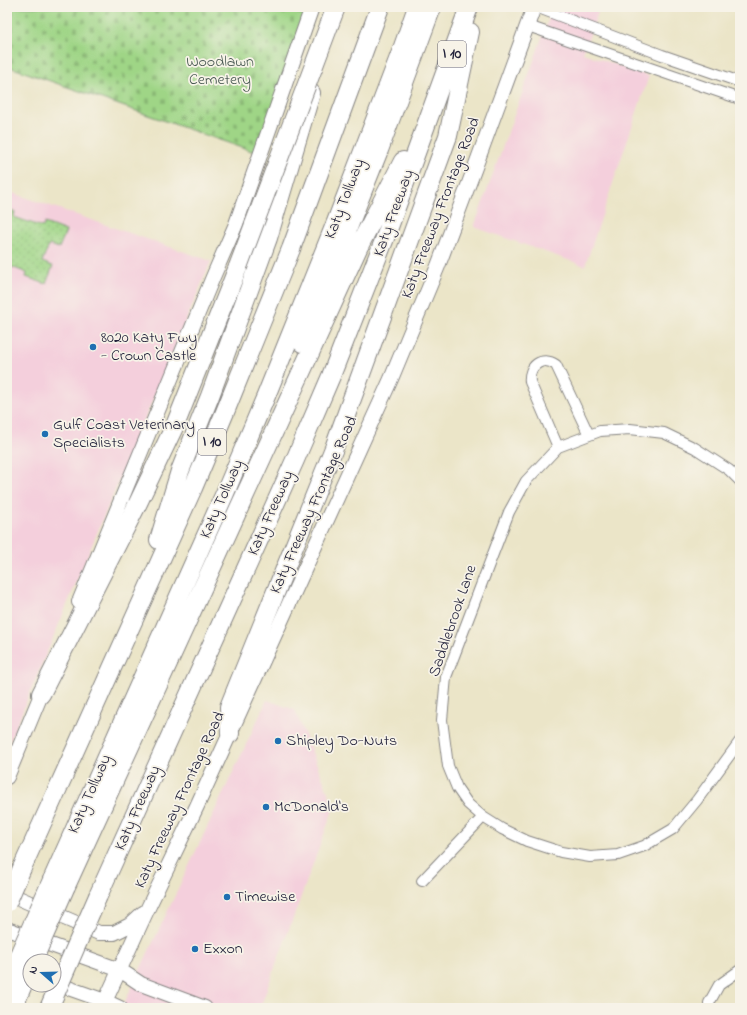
<svg xmlns="http://www.w3.org/2000/svg" width="747" height="1015" font-family="'Indie Flower',sans-serif">
	<style>
		.built { fill: #f4cfdc }
		.grass { fill: url(#grass-dots); stroke: #607c60 }
		.cemetery { fill: url(#cemetery-stones); stroke: #607c60 }
		.lines { fill: none; stroke-linecap: round; stroke-linejoin: round }
		.minor-casing { stroke: #868482; stroke-width: 12 }
		.secondary-casing { stroke: #868482; stroke-width: 16 }
		.motorway-casing { stroke: #868482; stroke-width: 20 }
		.minor { stroke: #fff; stroke-width: 10 }
		.secondary { stroke: #fff; stroke-width: 14 }
		.motorway { stroke: #fff; stroke-width: 18 }
		.motorway-bridge-casing { stroke: #868482; stroke-width: 20; stroke-linecap: butt }
		.motorway-bridge { stroke: #fff; stroke-width: 18 }
		.poi-dot { fill: #1f6fb2; stroke: #f7f3e8; stroke-width: 1.5 }
		.labels { text-anchor: middle; dominant-baseline: central; stroke-width: 3.5; stroke-linejoin: round; paint-order: stroke }
		.shield { fill: #f7f3e8; stroke: #62616f; stroke-width: 1 }
		.shield-label { font-size: 15px; font-weight: bold; fill: #22223b }
		.park-label { font-size: 16px; fill: #485852; stroke: #f7f3e8 }
		.street-label { font-size: 16px; fill: #22223b; stroke: #f7f3e8 }
		.poi-label { font-size: 16px; fill: #22223b; stroke: #f7f3e8; text-anchor: start }
	</style>
	<defs>
		<pattern id="grass-dots" width="8" height="8" patternUnits="userSpaceOnUse"><rect width="8" height="8" fill="#9fd586"/><path d="M2 2h.1M6 6h.1" fill="none" stroke="#89b775" stroke-width="1.8" stroke-linecap="round"/></pattern>
		<pattern id="cemetery-stones" width="16" height="16" patternUnits="userSpaceOnUse"><rect width="16" height="16" fill="#9fd586"/><path d="M2 7V4a2 2 0 0 1 4 0v3zM10 15v-3a2 2 0 0 1 4 0v3z" fill="#89b775"/></pattern>
	</defs>
	<rect width="100%" height="100%" fill="#f7f3e8"/>
	<filter id="ink" filterUnits="userSpaceOnUse"><feTurbulence type="fractalNoise" baseFrequency=".025" numOctaves="2"/><feDisplacementMap in="SourceGraphic" scale="8" xChannelSelector="R" yChannelSelector="G"/><feConvolveMatrix kernelMatrix="1 2 1 2 8 2 1 2 1" color-interpolation-filters="sRGB"/></filter>
	<filter id="wash" filterUnits="userSpaceOnUse"><feTurbulence type="fractalNoise" baseFrequency=".012" numOctaves="4" result="noise"/><feDisplacementMap in="SourceGraphic" scale="16" xChannelSelector="R" yChannelSelector="G"/><feGaussianBlur stdDeviation="0.9" result="paint"/><feColorMatrix in="noise" values="0 0 0 0 0 0 0 0 0 0 0 0 0 0 0 0 0 1.4 0 .05"/><feComposite in="paint" operator="in"/></filter>
	<g filter="url(#wash)">
		<rect width="100%" height="100%" fill="#ebe5c8"/>
		<path class="built" d="M 553,7 L 600,7 L 583,53 L 649,76 L 585,266 L 474,227 Z
			M 7,191 L 211,261 L 7,748 Z
			M 267,700 L 295,710 L 334,807 L 260,1008 L 122,1008 Z"/>
		<path class="grass" d="M 7,209 L 15,212 L 14,217 L 43,227 L 45,223 L 66,231 L 59,248 L 49,245 L 42,262 L 53,266 L 46,284 L 26,277 L 27,273 L 7,265 Z"/>
		<path class="cemetery" d="M 7,7 L 312,7 L 260,154 L 7,66 Z"/>
	</g>
	<g filter="url(#ink)">
		<g class="lines">
			<g class="minor-casing">
				<path id="minor" d="M 536,7 L 662,55 L 740,82
					M 528,26 L 740,99
					M 558,447 L 530,382 C 528,366 542,355 556,365 L 589,435
					M 740,481 L 729,470 L 695,448 L 664,433 L 630,429 L 600,431 L 558,447 L 526,481 L 509,512 L 446,677 L 442,720 L 448,766 L 457,788 L 468,804 L 483,817 L 502,829 L 527,841 L 561,852 L 590,857 L 618,855 L 644,846 L 673,829 L 697,800 L 740,741
					M 422,881 L 483,817
					M 710,1008 L 709,1003 L 719,985 L 740,970"/>
			</g>
			<g class="secondary-casing">
				<path id="secondary" d="M 79,602 L 213,277 L 236,224 L 312,7
					M 7,777 L 45,685
					M 7,893 L 99,933 L 114,933 L 130,925 L 143,913
					M 7,929 L 120,970 L 141,984 L 205,1008
					M 54,983 L 105,1001 L 120,1008
					M 102,1008 L 148,908 L 197,806 L 391,379 L 438,266 L 474,170 L 534,7"/>
			</g>
			<g class="motorway-casing">
				<path id="motorway" d="M 302,343 L 379,150 L 432,7
					M 159,540 L 180,471 L 210,396 L 268,238 L 311,93
					M 41,694 L 138,503 L 176,423 L 238,267
					M 230,734 L 229,707 L 334,448 L 448,136 L 470,32
					M 22,868 L 193,488 L 225,412 L 291,249 L 380,7
					M 52,880 L 225,493 L 266,396 L 336,222 L 401,52 L 417,7
					M 66,886 L 359,246 L 403,161
					M 98,896 L 295,460 L 331,376 L 385,238 L 469,7"/>
			</g>
			<use href="#minor" class="minor"/>
			<use href="#secondary" class="secondary"/>
			<use href="#motorway" class="motorway"/>
			<g class="motorway-bridge-casing">
				<path id="motorway-bridge" d="M 238,267 L 336,7
					M 7,903 L 22,868
					M 33,961 L 66,886
					M 7,982 L 52,880
					M 13,1008 L 30,968
					M 49,1008 L 98,896"/>
			</g>
			<use href="#motorway-bridge" class="motorway-bridge"/>
		</g>
	</g>
	<g class="poi-dot">
		<circle cx="93" cy="347" r="4"/>
		<circle cx="45" cy="434" r="4"/>
		<circle cx="278" cy="741" r="4"/>
		<circle cx="266" cy="807" r="4"/>
		<circle cx="227" cy="897" r="4"/>
		<circle cx="195" cy="949" r="4"/>
	</g>
	<g class="labels">
		<g class="shield">
			<rect x="438" y="41" width="28" height="26" rx="3"/>
			<rect x="198" y="429" width="28" height="26" rx="3"/>
		</g>
		<g class="shield-label">
			<text x="452" y="54">I 10</text>
			<text x="212" y="442">I 10</text>
		</g>
		<g class="park-label">
			<text x="220" y="62">Woodlawn<tspan x="220" dy="18">Cemetery</tspan></text>
		</g>
		<g class="street-label">
			<text transform="translate(345 199) rotate(-69)">Katy Tollway</text>
			<text transform="translate(441 208) rotate(-69)">Katy Freeway Frontage Road</text>
			<text transform="translate(394 213) rotate(-70)">Katy Freeway</text>
			<text transform="translate(222 499) rotate(-66)">Katy Tollway</text>
			<text transform="translate(314 505) rotate(-66)">Katy Freeway Frontage Road</text>
			<text transform="translate(271 513) rotate(-66)">Katy Freeway</text>
			<text transform="translate(453 621) rotate(-71)">Saddlebrook Lane</text>
			<text transform="translate(90 794) rotate(-66)">Katy Tollway</text>
			<text transform="translate(180 800) rotate(-65)">Katy Freeway Frontage Road</text>
			<text transform="translate(138 808) rotate(-66)">Katy Freeway</text>
		</g>
		<g class="poi-label">
			<text x="101" y="338">8020 Katy Fwy<tspan x="101" dy="18">- Crown Castle</tspan></text>
			<text x="53" y="425">Gulf Coast Veterinary<tspan x="53" dy="18">Specialists</tspan></text>
			<text x="286" y="741">Shipley Do-Nuts</text>
			<text x="274" y="807">McDonald's</text>
			<text x="235" y="897">Timewise</text>
			<text x="203" y="949">Exxon</text>
		</g>
	</g>
	<rect width="747" height="1015" fill="none" stroke="#f7f3e8" stroke-width="24"/>
	<g transform="translate(42 973) rotate(290)"><circle r="19" fill="#f7f3e8" stroke="#a29fa3"/>
	<path d="M0-3L7 15L0 10L-7 15Z" fill="#1f6fb2"/>
	<text y="-6" font-size="11" font-weight="bold" text-anchor="middle" fill="#22223b">N</text>
	</g>
</svg>
